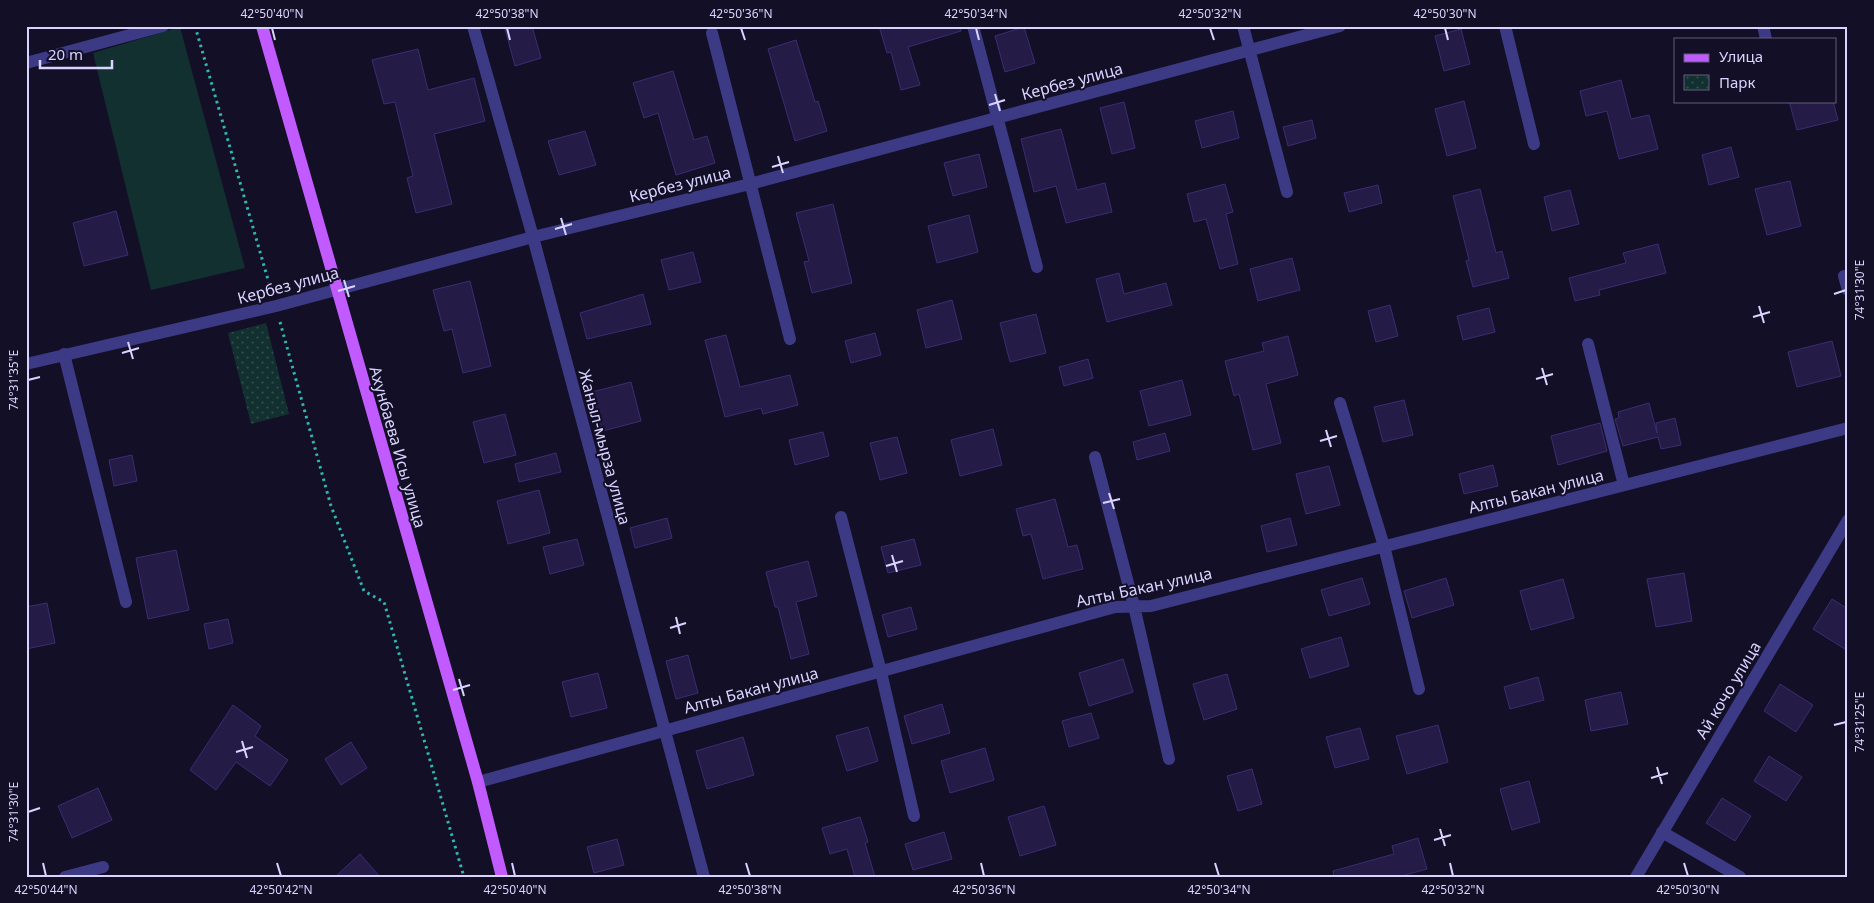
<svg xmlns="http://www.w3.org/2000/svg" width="1874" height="903" font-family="'Noto Sans',sans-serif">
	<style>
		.grass { fill: #12302f }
		.park { fill: url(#park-dots) }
		.building { fill: #241b47; stroke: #3b2d73 }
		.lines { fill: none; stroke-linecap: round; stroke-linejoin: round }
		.path { stroke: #2fb8b0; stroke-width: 3; stroke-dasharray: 2.5 4; stroke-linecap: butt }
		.street { stroke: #3d3a85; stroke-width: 12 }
		.primary { stroke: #c25bff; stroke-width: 12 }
		.ticks { fill: none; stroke: #d9d4ff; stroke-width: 2 }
		.labels { text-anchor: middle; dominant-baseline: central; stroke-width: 4; stroke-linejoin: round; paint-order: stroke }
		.street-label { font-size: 16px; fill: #d9d4ff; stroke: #130f26 }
		.neatline { fill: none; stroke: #d9d4ff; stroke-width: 2 }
		.ticks-label { font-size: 12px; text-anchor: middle; fill: #d9d4ff }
	</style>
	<defs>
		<pattern id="park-dots" width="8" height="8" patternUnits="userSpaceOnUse" patternTransform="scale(1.25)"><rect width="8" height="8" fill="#12302f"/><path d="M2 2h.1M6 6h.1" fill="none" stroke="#344d4e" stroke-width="1.8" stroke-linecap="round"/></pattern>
	</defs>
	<rect width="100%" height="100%" fill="#130f26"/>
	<path class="grass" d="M 180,27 L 245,268 L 151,290 L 93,53 Z"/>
	<path class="park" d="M 266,323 L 289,414 L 251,424 L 228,333 Z"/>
	<path class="building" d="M 516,26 L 532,26 L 541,58 L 515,66 L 505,29 Z
		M 879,26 L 961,26 L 961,31 L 908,47 L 920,85 L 901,90 L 891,52 L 887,53 Z
		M 1024,27 L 1035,63 L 1005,72 L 995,36 Z
		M 1461,29 L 1470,64 L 1444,71 L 1435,36 Z
		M 796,40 L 815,102 L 818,101 L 827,131 L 795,141 L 768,49 Z
		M 418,49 L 428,90 L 474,78 L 485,121 L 434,134 L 452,204 L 416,213 L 407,178 L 413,176 L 395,102 L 384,104 L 372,60 Z
		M 673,71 L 694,140 L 707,136 L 715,163 L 676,175 L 658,113 L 644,118 L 633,83 Z
		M 1621,80 L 1631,119 L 1649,115 L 1658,149 L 1619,159 L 1607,111 L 1586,116 L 1580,91 Z
		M 1464,101 L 1476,148 L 1447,156 L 1435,109 Z
		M 1789,101 L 1833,101 L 1838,120 L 1797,130 Z
		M 1124,102 L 1135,148 L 1112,154 L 1100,108 Z
		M 1233,111 L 1239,138 L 1202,148 L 1195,121 Z
		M 1312,120 L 1316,138 L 1288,146 L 1283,127 Z
		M 1061,129 L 1077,190 L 1105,183 L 1112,212 L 1066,223 L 1056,186 L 1034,192 L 1021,139 Z
		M 585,131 L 596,165 L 559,175 L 548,141 Z
		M 1731,147 L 1739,177 L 1709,185 L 1702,155 Z
		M 979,154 L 987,187 L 953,196 L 944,163 Z
		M 1790,181 L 1801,226 L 1767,235 L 1755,189 Z
		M 1225,184 L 1233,212 L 1226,214 L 1238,264 L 1220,269 L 1206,219 L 1194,222 L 1187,194 Z
		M 1378,185 L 1382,203 L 1349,212 L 1344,193 Z
		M 1480,189 L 1496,253 L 1502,251 L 1509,278 L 1473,287 L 1466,261 L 1469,260 L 1453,196 Z
		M 1570,190 L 1579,224 L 1552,231 L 1544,197 Z
		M 833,204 L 852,283 L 812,293 L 804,262 L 809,261 L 796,213 Z
		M 116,211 L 128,255 L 84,266 L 73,223 Z
		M 969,215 L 978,252 L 937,263 L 928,226 Z
		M 1658,244 L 1666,273 L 1599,290 L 1600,295 L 1575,301 L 1569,278 L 1626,263 L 1623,253 Z
		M 693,252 L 701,282 L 669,290 L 661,260 Z
		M 1292,258 L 1300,290 L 1258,301 L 1250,269 Z
		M 1119,273 L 1124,294 L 1166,283 L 1172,305 L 1107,322 L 1096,279 Z
		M 470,281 L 491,366 L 463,373 L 452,329 L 444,331 L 433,290 Z
		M 643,294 L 651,324 L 587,339 L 580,313 Z
		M 952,300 L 962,339 L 926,348 L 917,310 Z
		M 1390,305 L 1398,336 L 1376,342 L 1368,311 Z
		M 1489,308 L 1495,332 L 1463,340 L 1457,316 Z
		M 1036,314 L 1046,353 L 1010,362 L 1000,323 Z
		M 875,333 L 881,355 L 851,363 L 845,341 Z
		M 726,335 L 740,387 L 790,375 L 798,405 L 763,414 L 761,408 L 725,417 L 705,340 Z
		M 1288,336 L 1298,375 L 1266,384 L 1281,443 L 1253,450 L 1239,394 L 1234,396 L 1225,361 L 1264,351 L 1262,343 Z
		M 1832,341 L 1841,376 L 1797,387 L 1788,352 Z
		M 1088,359 L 1093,378 L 1064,386 L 1059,367 Z
		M 1182,380 L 1191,415 L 1149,426 L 1140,391 Z
		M 631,382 L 641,421 L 599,432 L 588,393 Z
		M 1404,400 L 1413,435 L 1383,442 L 1374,407 Z
		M 1649,403 L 1657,433 L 1656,423 L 1675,418 L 1681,445 L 1661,449 L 1658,437 L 1623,446 L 1615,419 L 1619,418 L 1618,412 Z
		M 505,414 L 516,455 L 484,463 L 473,422 Z
		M 1600,423 L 1607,451 L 1558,465 L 1551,436 Z
		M 993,429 L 1002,465 L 960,476 L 951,440 Z
		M 823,432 L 829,456 L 795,465 L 789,440 Z
		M 1165,433 L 1170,451 L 1137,460 L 1133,442 Z
		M 897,437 L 907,473 L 880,480 L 870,443 Z
		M 556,453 L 561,472 L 519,482 L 515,464 Z
		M 132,455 L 137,481 L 114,486 L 109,460 Z
		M 1493,465 L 1498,486 L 1464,494 L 1459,474 Z
		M 1329,466 L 1340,505 L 1306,514 L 1296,474 Z
		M 539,490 L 550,533 L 508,544 L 497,501 Z
		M 1055,499 L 1068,547 L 1077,545 L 1083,569 L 1043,579 L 1031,534 L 1023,536 L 1016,509 Z
		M 667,518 L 672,538 L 635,548 L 630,528 Z
		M 1290,518 L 1297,545 L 1267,552 L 1261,526 Z
		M 577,539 L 584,565 L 550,574 L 543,547 Z
		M 914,539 L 921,565 L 888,573 L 881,547 Z
		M 176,550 L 189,610 L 148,619 L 136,558 Z
		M 808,561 L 817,596 L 796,602 L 809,654 L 791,659 L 778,607 L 775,607 L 766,572 Z
		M 1684,573 L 1692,621 L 1656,627 L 1647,579 Z
		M 1362,578 L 1370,604 L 1329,616 L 1321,590 Z
		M 1446,578 L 1454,605 L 1412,618 L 1404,591 Z
		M 1563,579 L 1574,618 L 1531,630 L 1520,591 Z
		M 1832,599 L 1848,609 L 1848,651 L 1813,629 Z
		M 47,603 L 55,643 L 26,649 L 26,607 Z
		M 911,607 L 917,629 L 888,637 L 882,615 Z
		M 228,619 L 233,643 L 209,649 L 204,624 Z
		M 1341,637 L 1349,666 L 1310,678 L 1301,649 Z
		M 688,655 L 698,693 L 676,699 L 666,661 Z
		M 1123,659 L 1133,692 L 1089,706 L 1079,673 Z
		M 598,673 L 607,708 L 571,717 L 562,682 Z
		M 1227,674 L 1237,709 L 1204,720 L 1193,684 Z
		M 1538,677 L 1544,700 L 1510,709 L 1504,687 Z
		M 1780,684 L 1813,705 L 1796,732 L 1764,711 Z
		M 1621,692 L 1628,724 L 1591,731 L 1585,700 Z
		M 942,704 L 950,733 L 912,744 L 904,716 Z
		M 233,705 L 261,726 L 255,736 L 288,760 L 270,786 L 236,762 L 216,790 L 190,770 Z
		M 1091,713 L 1099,738 L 1069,747 L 1062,721 Z
		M 1438,725 L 1448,762 L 1407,774 L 1396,736 Z
		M 868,727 L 878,761 L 847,771 L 836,736 Z
		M 1360,728 L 1369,759 L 1335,768 L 1326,737 Z
		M 743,737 L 754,775 L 707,789 L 696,751 Z
		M 351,742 L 367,768 L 341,785 L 325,759 Z
		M 985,748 L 994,780 L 950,793 L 941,761 Z
		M 1769,756 L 1802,777 L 1786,801 L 1754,781 Z
		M 1252,769 L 1262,804 L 1238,811 L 1227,776 Z
		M 1529,781 L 1540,822 L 1512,830 L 1500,789 Z
		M 98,788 L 112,820 L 72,838 L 58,806 Z
		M 1722,798 L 1751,816 L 1735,841 L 1706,823 Z
		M 1044,806 L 1056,845 L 1020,856 L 1008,817 Z
		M 860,817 L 868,842 L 865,843 L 875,877 L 855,877 L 847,849 L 830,854 L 822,828 Z
		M 944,832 L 952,859 L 913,870 L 905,844 Z
		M 1418,838 L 1427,869 L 1398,877 L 1334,877 L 1333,871 L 1394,854 L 1392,846 Z
		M 617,839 L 624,865 L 594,873 L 587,847 Z
		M 360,854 L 380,877 L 335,877 Z"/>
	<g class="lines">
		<path class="path" d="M 195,26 L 271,290
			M 280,322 L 331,506 L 364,591 L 384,602 L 464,877"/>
		<path class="street" d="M 473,26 L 533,237 L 704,877
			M 973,26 L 1037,267
			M 1243,26 L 1287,192
			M 1505,26 L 1534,144
			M 1763,26 L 1766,39
			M 712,33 L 790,339
			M 26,63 L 163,26
			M 1844,276 L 1848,290
			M 1588,344 L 1624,485
			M 64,354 L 126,602
			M 26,364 L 276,306 L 533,237 L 750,184 L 1340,26
			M 1340,403 L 1384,546 L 1419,689
			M 1095,457 L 1134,606 L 1169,759
			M 841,517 L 881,672 L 914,816
			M 478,782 L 1115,607 L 1151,606 L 1848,428
			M 1662,832 L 1740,877
			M 65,877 L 103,867
			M 1636,877 L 1848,520"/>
		<path class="primary" d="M 262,26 L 478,782 L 502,877"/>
	</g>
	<path class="ticks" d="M 272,28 L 275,40M 507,28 L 510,40M 741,28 L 745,40M 976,28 L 979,40M 1210,28 L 1214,40M 1445,28 L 1448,40M 995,94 L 1000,111M 989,105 L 1005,100M 778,156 L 783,173M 772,167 L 789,162M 561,218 L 566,235M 555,229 L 572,224M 344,280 L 349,297M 338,291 L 355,286M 1834,294 L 1846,290M 1759,306 L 1764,323M 1753,317 L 1770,312M 128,342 L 133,359M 122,353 L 139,348M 1542,368 L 1547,385M 1536,379 L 1553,374M 28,380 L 40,377M 1326,430 L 1331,447M 1320,441 L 1337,436M 1109,493 L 1114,509M 1103,503 L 1120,499M 892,555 L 897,572M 886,566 L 903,561M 676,617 L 680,634M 670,628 L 686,623M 459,679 L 464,696M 453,690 L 470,685M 1834,725 L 1846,722M 242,741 L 247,758M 236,752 L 253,747M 1657,767 L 1662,784M 1651,778 L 1668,773M 28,812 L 40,808M 1440,829 L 1445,846M 1434,840 L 1451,835M 43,863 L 46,876M 277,863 L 281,876M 512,863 L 515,876M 746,863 L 750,876M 981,863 L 984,876M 1215,863 L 1219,876M 1450,863 L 1453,876M 1684,863 L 1688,876"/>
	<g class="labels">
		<g class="street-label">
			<text transform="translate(1072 81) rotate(-15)">Кербез улица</text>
			<text transform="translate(680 184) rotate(-14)">Кербез улица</text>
			<text transform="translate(288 285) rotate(-15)">Кербез улица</text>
			<text transform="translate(398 447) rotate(74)">Ахунбаева Исы улица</text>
			<text transform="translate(605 447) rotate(75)">Жаныл-мырза улица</text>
			<text transform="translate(1536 491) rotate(-14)">Алты Бакан улица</text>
			<text transform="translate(1144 587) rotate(-12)">Алты Бакан улица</text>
			<text transform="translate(751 690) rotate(-15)">Алты Бакан улица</text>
			<text transform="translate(1728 690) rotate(-59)">Ай кочо улица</text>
		</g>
	</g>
	<rect width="1874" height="903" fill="none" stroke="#130f26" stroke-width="55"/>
	<rect x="1674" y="38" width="162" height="65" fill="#130f26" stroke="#625e7d"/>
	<rect x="1684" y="54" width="25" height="8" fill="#c25bff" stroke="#625e7d"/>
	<text x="1719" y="62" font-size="15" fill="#d9d4ff">Улица</text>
	<rect x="1684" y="75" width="25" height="15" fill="url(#park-dots)" stroke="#625e7d"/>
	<text x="1719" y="88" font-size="15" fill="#d9d4ff">Парк</text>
	<path d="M40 60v8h72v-8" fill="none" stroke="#d9d4ff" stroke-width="2.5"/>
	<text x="48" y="60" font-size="15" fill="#d9d4ff" stroke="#130f26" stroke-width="4" paint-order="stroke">20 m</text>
	<rect x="28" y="28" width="1818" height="848" class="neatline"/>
	<g class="ticks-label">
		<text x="272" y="18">42°50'40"N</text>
		<text x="507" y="18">42°50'38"N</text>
		<text x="741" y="18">42°50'36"N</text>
		<text x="976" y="18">42°50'34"N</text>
		<text x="1210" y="18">42°50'32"N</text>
		<text x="1445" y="18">42°50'30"N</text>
		<text transform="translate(1860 290) rotate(-90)" y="4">74°31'30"E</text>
		<text transform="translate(14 380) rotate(-90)" y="4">74°31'35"E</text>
		<text transform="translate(1860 722) rotate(-90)" y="4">74°31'25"E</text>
		<text transform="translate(14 812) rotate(-90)" y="4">74°31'30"E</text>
		<text x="46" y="894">42°50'44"N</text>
		<text x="281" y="894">42°50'42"N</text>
		<text x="515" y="894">42°50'40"N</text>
		<text x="750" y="894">42°50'38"N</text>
		<text x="984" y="894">42°50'36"N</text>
		<text x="1219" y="894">42°50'34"N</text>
		<text x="1453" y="894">42°50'32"N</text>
		<text x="1688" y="894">42°50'30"N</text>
	</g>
</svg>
